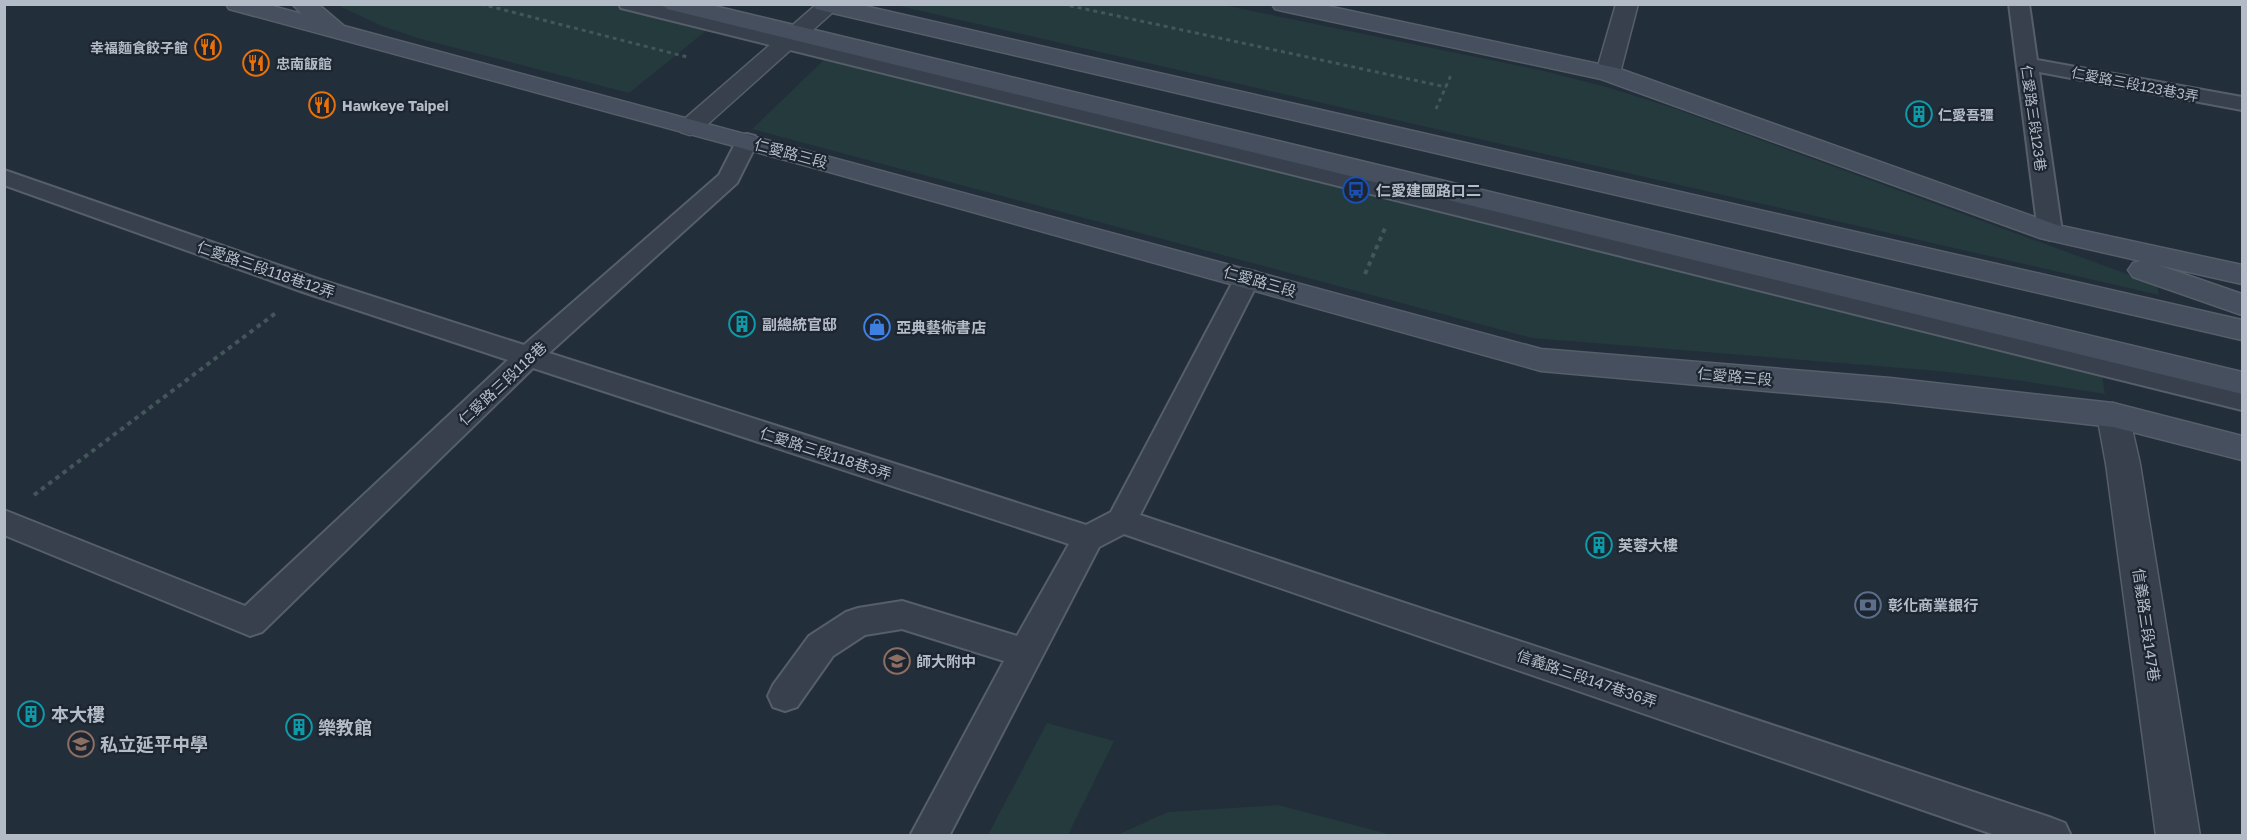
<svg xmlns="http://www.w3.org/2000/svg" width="2247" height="840" font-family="'Golos Text','Noto Sans TC',sans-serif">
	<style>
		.green { fill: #253a3c }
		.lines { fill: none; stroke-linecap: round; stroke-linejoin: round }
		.lane-casing { stroke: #555e69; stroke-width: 4 }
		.street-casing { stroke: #555e69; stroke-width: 3 }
		.secondary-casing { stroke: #555e69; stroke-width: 3 }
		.path-far1 { stroke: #43575a; stroke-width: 3; stroke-dasharray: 4 4; stroke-linecap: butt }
		.path { stroke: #43575a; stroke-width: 4; stroke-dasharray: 4.5 4.5; stroke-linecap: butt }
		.lane { fill: #37404c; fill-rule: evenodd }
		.street { fill: #37404c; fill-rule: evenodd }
		.secondary { fill: #454f5e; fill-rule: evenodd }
		.labels { text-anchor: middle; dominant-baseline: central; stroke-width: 4.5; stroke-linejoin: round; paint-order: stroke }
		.far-poi-label { font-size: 14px; font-weight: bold; fill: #b3bbc7; stroke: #1c2530; text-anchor: start }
		.far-street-label { font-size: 14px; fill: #b3bbc7; stroke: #1c2530 }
		.street-label { font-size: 15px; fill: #b3bbc7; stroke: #1c2530 }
		.poi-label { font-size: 15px; font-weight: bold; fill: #b3bbc7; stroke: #1c2530; text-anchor: start }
		.near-poi-label { font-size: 18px; font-weight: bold; fill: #b3bbc7; stroke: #1c2530; text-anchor: start }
	</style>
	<rect width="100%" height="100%" fill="#232e3b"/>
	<path class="green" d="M 626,4 L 712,26 L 629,93 L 421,39 L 382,26 L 337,5 Z
		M 895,5 L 1223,5 L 1544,71 L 1610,88 L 1676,109 L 2157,285 L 2159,295 Z
		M 829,55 L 2100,364 L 2105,394 L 2016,380 L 1939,371 L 1532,338 L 752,129 Z
		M 1047,723 L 1114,741 L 1068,835 L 988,835 Z
		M 1278,805 L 1392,835 L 1117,835 L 1168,812 Z"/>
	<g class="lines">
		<g class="lane-casing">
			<path id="lane" d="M 619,4 L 654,4 L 2242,390 L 2242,410 L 621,8 Z
				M 2009,4 L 2029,4 L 2037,60 L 2242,97 L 2242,110 L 2039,72 L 2062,232 L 2059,237 L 2050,240 L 2041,237 L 2038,232 Z
				M 747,134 L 755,136 L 758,141 L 737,183 L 549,353 L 1086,525 L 1111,512 L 1238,272 L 1247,270 L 1256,272 L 1260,278 L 1140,515 L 2052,818 L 2065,823 L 2071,836 L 1998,836 L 1124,534 L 1099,547 L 949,836 L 910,836 L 1004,661 L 902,629 L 865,635 L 833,656 L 797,707 L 785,711 L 773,707 L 768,696 L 773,685 L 809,636 L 846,612 L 858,608 L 902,601 L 1017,636 L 1069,544 L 533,368 L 262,632 L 250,636 L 4,535 L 4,510 L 245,606 L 508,360 L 303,292 L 4,185 L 4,170 L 321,280 L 524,345 L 719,175 L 739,136 Z"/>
		</g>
		<g class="street-casing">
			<path id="street" d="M 817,4 L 842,4 L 699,132 L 690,135 L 681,132 L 677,127 L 681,122 Z
				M 1616,4 L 1638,4 L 1620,73 L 1617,78 L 1608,80 L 1599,78 L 1596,73 Z
				M 2113,403 L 2125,407 L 2129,415 L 2140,464 L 2200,836 L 2156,836 L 2106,464 L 2097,415 L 2101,407 Z"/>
		</g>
		<g class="secondary-casing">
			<path id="secondary" d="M 226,4 L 265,4 L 302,14 L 292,4 L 318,4 L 344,26 L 1541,349 L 1890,378 L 2113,403 L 2242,436 L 2242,460 L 2113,427 L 1890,402 L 1541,371 L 815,168 L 229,9 Z
				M 664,4 L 706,4 L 2242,372 L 2242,394 L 675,11 L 667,9 Z
				M 813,4 L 856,4 L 2242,320 L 2242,340 L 824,11 L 816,9 Z
				M 1272,4 L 1318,4 L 1617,68 L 2057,225 L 2242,265 L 2242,284 L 2158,265 L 2242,294 L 2242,315 L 2133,277 L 2128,270 L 2133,263 L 2141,261 L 2040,238 L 1601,79 L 1283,11 L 1275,9 Z"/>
		</g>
		<path class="path-far1" d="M 481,4 L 687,57
			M 1062,4 L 1446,87
			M 1436,109 L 1451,75"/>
		<path class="path" d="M 1365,274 L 1386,226
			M 34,495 L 277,312"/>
		<use href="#lane" class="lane"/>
		<use href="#street" class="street"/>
		<use href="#secondary" class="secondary"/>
	</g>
	<defs>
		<g id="restaurant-ring" transform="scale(1.35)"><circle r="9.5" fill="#1c2530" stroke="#e8710a" stroke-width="1.5"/><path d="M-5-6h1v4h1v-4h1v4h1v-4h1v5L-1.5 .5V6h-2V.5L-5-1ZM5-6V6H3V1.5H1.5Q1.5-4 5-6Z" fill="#e8710a"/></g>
		<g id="building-ring" transform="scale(1.35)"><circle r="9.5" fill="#1c2530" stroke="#0f9aa8" stroke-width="1.5"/><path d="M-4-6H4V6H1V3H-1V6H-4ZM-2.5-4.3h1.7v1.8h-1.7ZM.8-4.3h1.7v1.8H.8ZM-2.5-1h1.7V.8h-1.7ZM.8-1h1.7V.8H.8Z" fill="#0f9aa8"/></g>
		<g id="bus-ring" transform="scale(1.35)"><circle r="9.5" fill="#1c2530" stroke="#1a4fb4" stroke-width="1.5"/><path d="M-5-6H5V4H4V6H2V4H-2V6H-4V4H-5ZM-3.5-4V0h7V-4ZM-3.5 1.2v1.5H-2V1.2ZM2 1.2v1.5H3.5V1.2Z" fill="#1a4fb4"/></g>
		<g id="shop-ring" transform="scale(1.35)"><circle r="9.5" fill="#1c2530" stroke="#3f7fe0" stroke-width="1.5"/><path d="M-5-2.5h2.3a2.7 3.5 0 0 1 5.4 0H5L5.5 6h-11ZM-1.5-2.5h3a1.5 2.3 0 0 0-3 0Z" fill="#3f7fe0"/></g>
		<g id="bank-ring" transform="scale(1.35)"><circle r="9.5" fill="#1c2530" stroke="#5c6f8a" stroke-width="1.5"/><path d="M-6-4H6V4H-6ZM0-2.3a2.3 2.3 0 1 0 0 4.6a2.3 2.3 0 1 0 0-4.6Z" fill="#5c6f8a"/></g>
		<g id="school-ring" transform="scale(1.35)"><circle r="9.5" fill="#1c2530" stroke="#8d6e63" stroke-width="1.5"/><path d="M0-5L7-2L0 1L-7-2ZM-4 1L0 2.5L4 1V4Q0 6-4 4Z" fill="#8d6e63"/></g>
	</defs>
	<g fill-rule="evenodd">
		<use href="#restaurant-ring" x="208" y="47"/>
		<use href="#restaurant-ring" x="256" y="63"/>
		<use href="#restaurant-ring" x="322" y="105"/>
		<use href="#building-ring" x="1919" y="114"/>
		<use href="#bus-ring" x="1356" y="190"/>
		<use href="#building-ring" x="742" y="324"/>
		<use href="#shop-ring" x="877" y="327"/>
		<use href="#building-ring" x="1599" y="545"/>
		<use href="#bank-ring" x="1868" y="605"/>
		<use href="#school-ring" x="897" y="661"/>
		<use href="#building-ring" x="31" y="714"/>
		<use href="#building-ring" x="299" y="727"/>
		<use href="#school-ring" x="81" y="744"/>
	</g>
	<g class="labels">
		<g class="far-poi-label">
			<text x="188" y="47" text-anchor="end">幸福麵食餃子館</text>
			<text x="276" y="63">忠南飯館</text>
			<text x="342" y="105">Hawkeye Taipei</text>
			<text x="1938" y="114">仁愛吾彊</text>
		</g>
		<g class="far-street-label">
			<text transform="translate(2135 84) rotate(11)">仁愛路三段123巷3弄</text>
			<text transform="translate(2034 118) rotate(82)">仁愛路三段123巷</text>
		</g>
		<g class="street-label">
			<text transform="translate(791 153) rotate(15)">仁愛路三段</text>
			<text transform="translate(266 269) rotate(19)">仁愛路三段118巷12弄</text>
			<text transform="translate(1260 281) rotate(16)">仁愛路三段</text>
			<text transform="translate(1735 376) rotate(5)">仁愛路三段</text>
			<text transform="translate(502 383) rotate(-43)">仁愛路三段118巷</text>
			<text transform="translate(826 453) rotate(18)">仁愛路三段118巷3弄</text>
			<text transform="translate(2147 625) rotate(82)">信義路三段147巷</text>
			<text transform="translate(1587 678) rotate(19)">信義路三段147巷36弄</text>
		</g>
		<g class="poi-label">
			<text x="1376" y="190">仁愛建國路口二</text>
			<text x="762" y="324">副總統官邸</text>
			<text x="896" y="327">亞典藝術書店</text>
			<text x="1618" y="545">芙蓉大樓</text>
			<text x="1888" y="605">彰化商業銀行</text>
			<text x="916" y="661">師大附中</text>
		</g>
		<g class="near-poi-label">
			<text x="51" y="714">本大樓</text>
			<text x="318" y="727">樂教館</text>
			<text x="100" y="744">私立延平中學</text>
		</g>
	</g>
	<rect width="2247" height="840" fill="none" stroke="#b3bbc7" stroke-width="12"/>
</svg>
